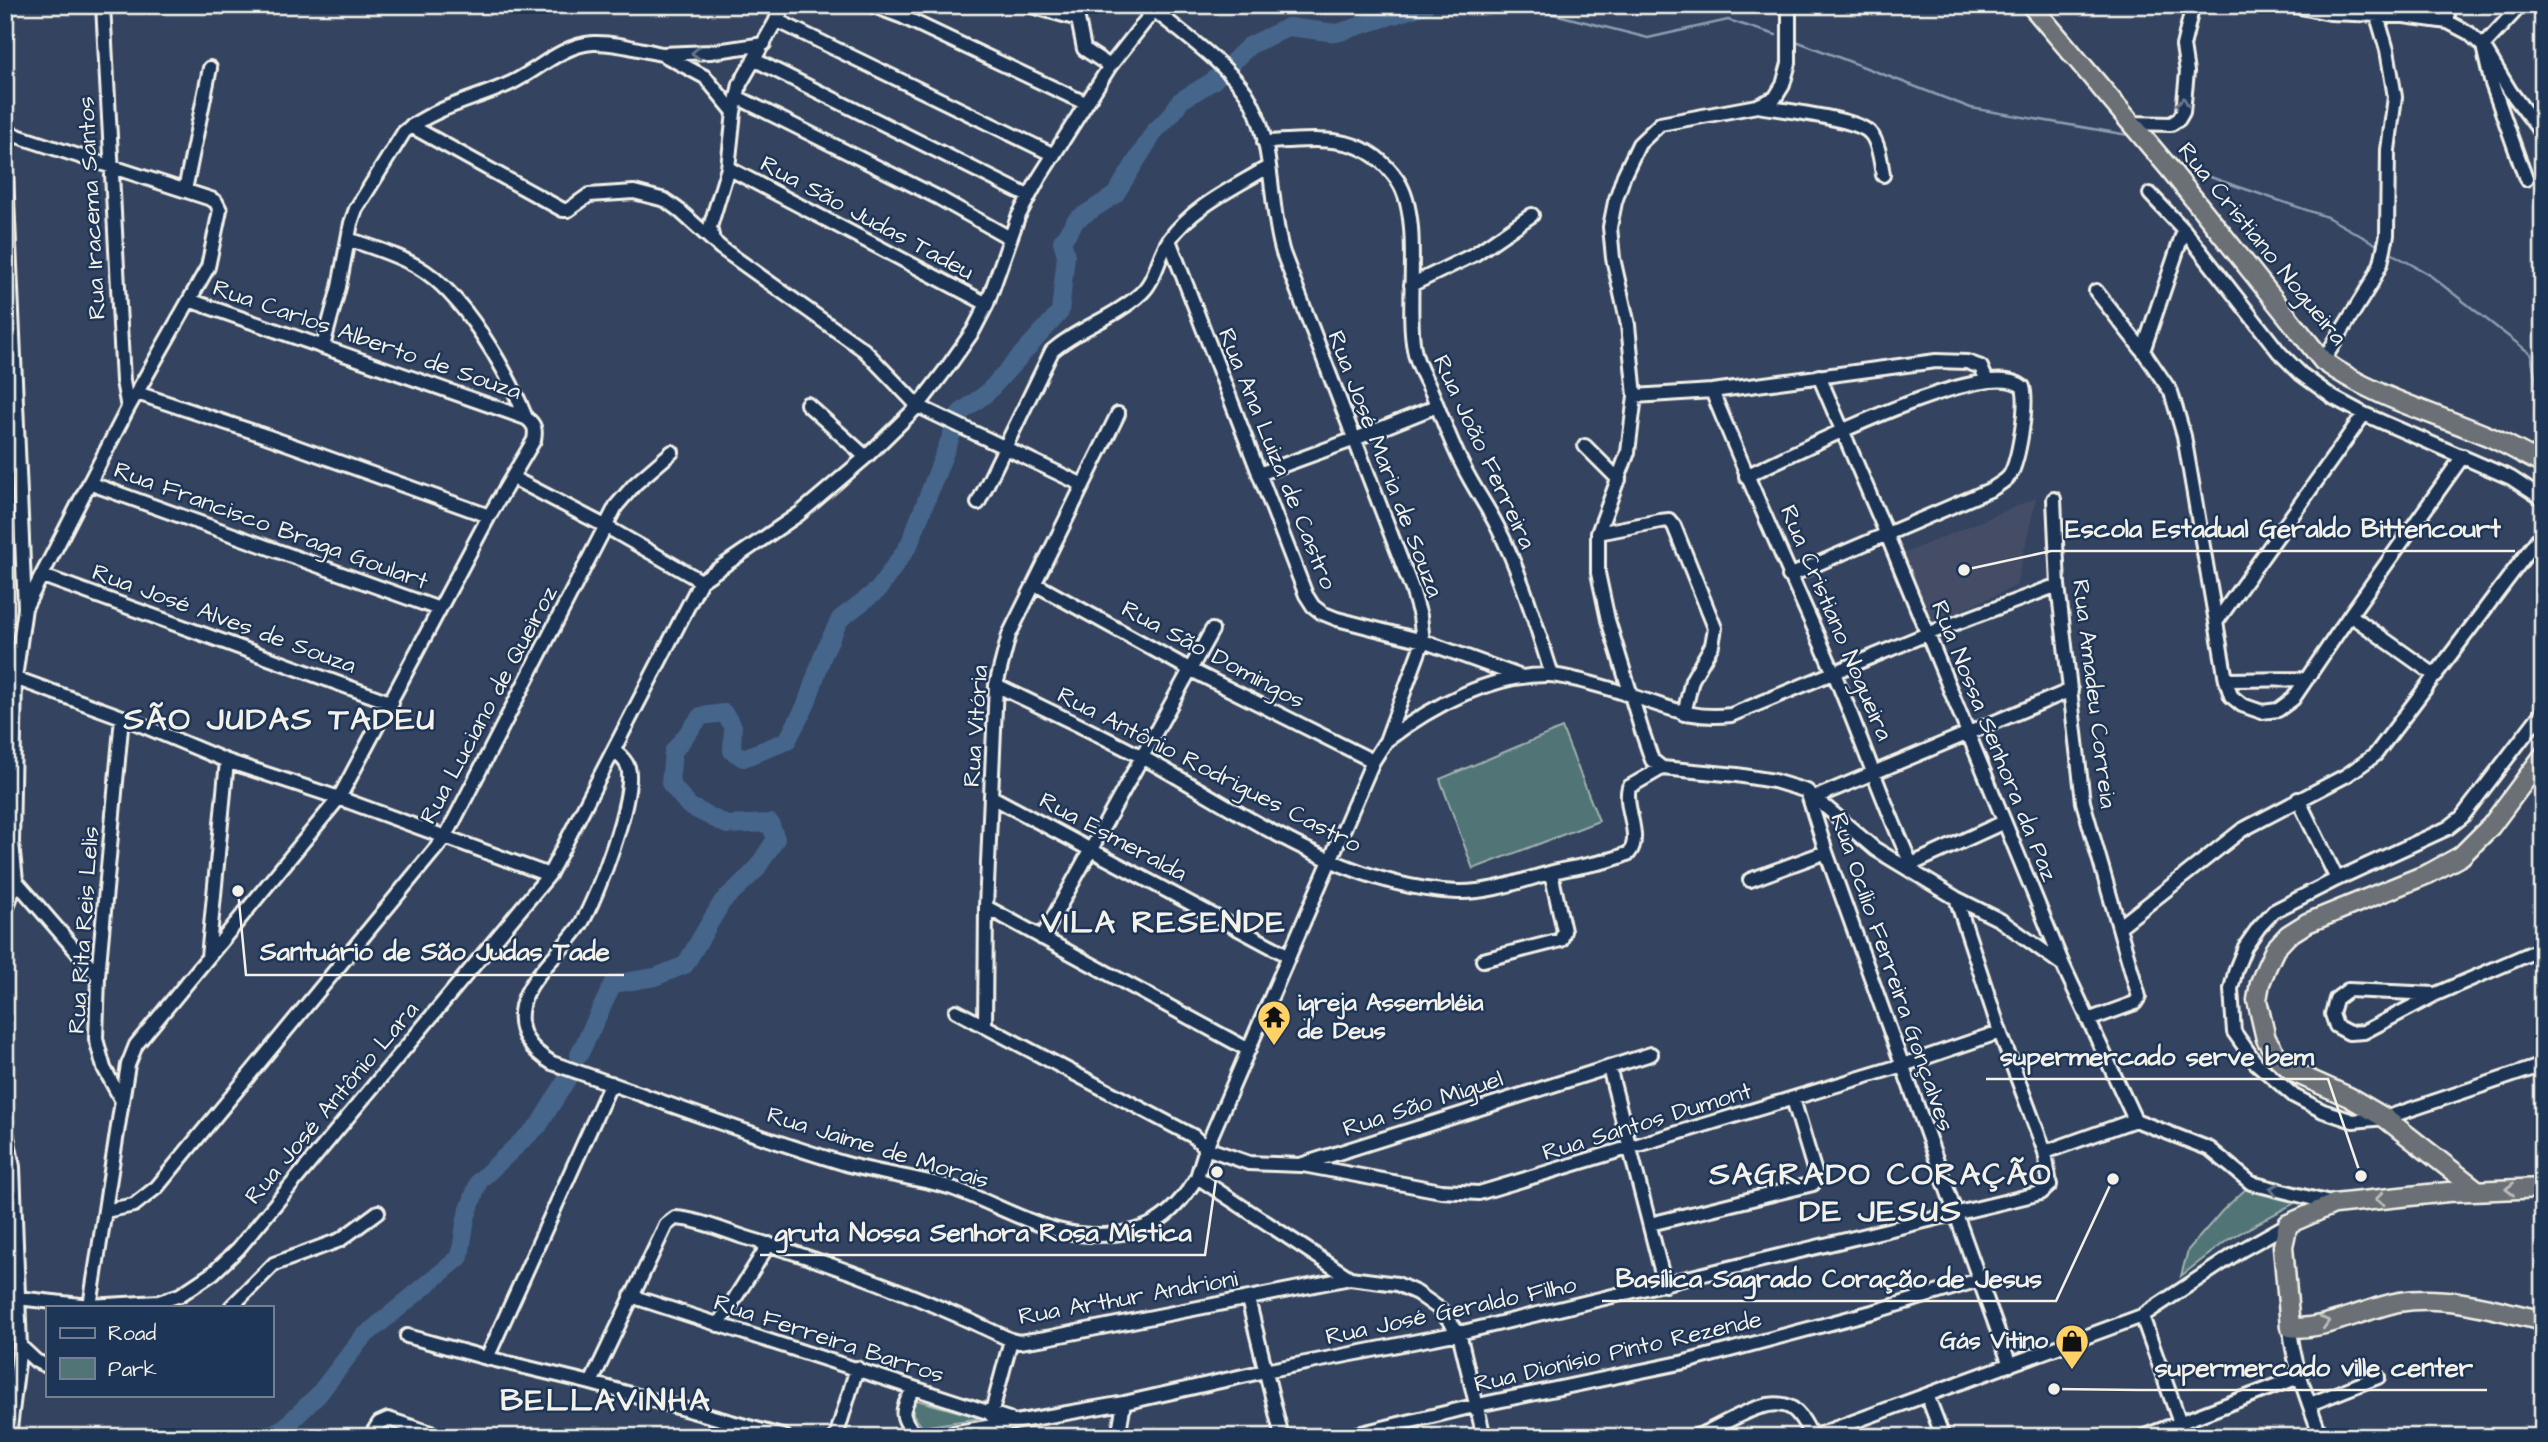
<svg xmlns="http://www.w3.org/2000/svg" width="2548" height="1442" font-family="'Architects Daughter',sans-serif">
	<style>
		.built { fill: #444e66 }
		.green { fill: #517577; stroke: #a2b3b0; stroke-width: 2 }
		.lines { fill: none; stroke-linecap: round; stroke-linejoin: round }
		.stream { stroke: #8b9db0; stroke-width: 2.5 }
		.river { stroke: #45658a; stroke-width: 18 }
		.minor-casing { stroke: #f4f1e8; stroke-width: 18 }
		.highway-casing { stroke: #f4f1e8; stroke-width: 23 }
		.minor { stroke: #1d3557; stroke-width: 12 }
		.highway { stroke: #6a7074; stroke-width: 18 }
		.oneway { stroke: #68778a }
		.oneway2 { stroke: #bdbdba }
		.labels { text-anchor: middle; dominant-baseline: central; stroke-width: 5; stroke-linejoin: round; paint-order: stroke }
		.street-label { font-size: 24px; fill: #f4f1e8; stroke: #1d3557 }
		.poi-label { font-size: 24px; font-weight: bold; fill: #f4f1e8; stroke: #1d3557; text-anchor: start }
		.district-label { font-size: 32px; font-weight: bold; letter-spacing: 2px; fill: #f4f1e8; stroke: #1d3557 }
		.leader { fill: none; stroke: #f4f1e8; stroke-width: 2.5 }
		.callout-dot { fill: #f4f1e8; stroke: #1d3557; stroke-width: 2.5 }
		.callout-label { font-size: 26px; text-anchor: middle; font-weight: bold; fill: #f4f1e8; stroke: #1d3557; stroke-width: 5; stroke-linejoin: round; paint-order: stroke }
	</style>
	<rect width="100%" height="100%" fill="#344460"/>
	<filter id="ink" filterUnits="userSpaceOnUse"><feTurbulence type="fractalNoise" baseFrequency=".0143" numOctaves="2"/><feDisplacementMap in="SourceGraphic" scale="14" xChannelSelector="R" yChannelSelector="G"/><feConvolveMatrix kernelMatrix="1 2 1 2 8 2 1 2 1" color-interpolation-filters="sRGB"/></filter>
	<g filter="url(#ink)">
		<path class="built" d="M 2036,498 L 2016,586 L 1930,624 L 1903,554 Z"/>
		<path class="green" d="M 1562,728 L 1599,821 L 1473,869 L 1440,779 Z
			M 2249,1186 L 2300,1200 L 2229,1239 L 2181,1276 L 2188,1250 L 2222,1211 Z
			M 913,1399 L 981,1418 L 922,1427 L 913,1414 Z"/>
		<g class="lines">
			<path class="stream" d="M 1533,5 L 1542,11 L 1648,38 L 1728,20 L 1776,35
				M 1796,41 L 1971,108 L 2128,135
				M 2210,177 L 2327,217 L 2381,247
				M 2387,251 L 2427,273 L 2531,354 L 2538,391 L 2543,393"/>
			<path class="river" d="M 579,1055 L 613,984 L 655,977 L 685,965 L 722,902 L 755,871 L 776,839 L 770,823 L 727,825 L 689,806 L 670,783 L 673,752 L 701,716 L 724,713 L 733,726 L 732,751 L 743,758 L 787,741 L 806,705 L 824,652 L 840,619 L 878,590 L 909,545 L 960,413 L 987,393 L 1060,312 L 1066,255 L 1062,241 L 1076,220 L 1115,195 L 1155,131 L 1172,114 L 1180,101 L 1213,81 L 1249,46 L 1288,27 L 1337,33 L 1426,5
				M 266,1437 L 285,1427 L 318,1395 L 362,1338 L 460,1257 L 466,1218 L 479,1181 L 539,1125 L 572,1071"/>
			<g class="minor-casing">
				<path id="minor" d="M 103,5 L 123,381 L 128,408
					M 871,5 L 903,17 L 1085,103
					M 1028,5 L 1078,19 L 1084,49 L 1110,66
					M 1787,5 L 1789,15 L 1789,63 L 1783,85 L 1775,98 L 1757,106 L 1660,124 L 1639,144 L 1624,175 L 1615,202 L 1610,227 L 1613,258 L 1628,325 L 1635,396 L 1628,452 L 1598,533 L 1598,573 L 1608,620 L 1641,728 L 1652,760 L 1662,768 L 1737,775 L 1774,781 L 1807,791 L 1875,849 L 1956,898 L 2000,920 L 2063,965
					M 2290,5 L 2330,13 L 2404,16 L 2448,22 L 2469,33 L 2483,46 L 2510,91 L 2543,135
					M 2448,5 L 2448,22
					M 2521,5 L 2483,46 L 2491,81 L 2526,179
					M 1154,10 C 1182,33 1226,64 1246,93 C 1275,136 1268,204 1283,253 L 1412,589 L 1420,616 L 1423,641 L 1386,741 L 1373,761 L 1206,1148 L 1249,1163 L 1300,1165 L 1651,1054
					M 776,20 L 1054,155
					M 755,60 L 1028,196
					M 737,97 L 939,198 L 1010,238
					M 1758,106 C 1780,110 1857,118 1870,133 C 1879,142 1881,163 1883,175
					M 734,112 L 705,77 L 662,54 L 710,52 L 764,44
					M 2130,123 L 2171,124 L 2179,119 L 2183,112 L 2187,72 L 2183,46 L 2193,5
					M 411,126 L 563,210 L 568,210 L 589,195 L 634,192 L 665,200 L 680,211 L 721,248 L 864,350 L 918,406 L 1083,485
					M 5,132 L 211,199 L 216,202 L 220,210 L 208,267 L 128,408 L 25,608
					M 1264,142 C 1317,141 1363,129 1398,181 C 1423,219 1405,303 1414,349 C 1416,364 1426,379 1432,393 C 1442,417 1451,443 1463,466 C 1473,487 1487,506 1497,526 C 1521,573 1536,625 1552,675
					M 5,152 L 25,608 L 15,678 L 12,843 L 16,881 L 5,913
					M 728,168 L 987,304
					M 185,190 L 210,68
					M 2150,194 L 2184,230 L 2279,352 L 2301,374 L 2334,398 L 2364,414 L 2511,478 L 2543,499
					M 348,239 C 371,247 396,254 418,267 C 463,293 507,370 526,418
					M 713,240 L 710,227 L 728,168 L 734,112 L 740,84 L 785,5
					M 1169,240 L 1306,595 L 1313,606 L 1322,613 L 1337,619 L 1423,641 L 1519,676
					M 1411,285 L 1475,254 L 1532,215
					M 2096,291 L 2143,351 L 2171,392 L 2184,436 L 2226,680 L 2231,696 L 2242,705 L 2262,712 L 2278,710 L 2293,699 L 2350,615 L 2463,456
					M 323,346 L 339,287 L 351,223 L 356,209 L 404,132 C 434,107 477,99 511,83 C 538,70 562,45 593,43 C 616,42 640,50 662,54
					M 2143,351 L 2184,230
					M 2323,361 L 2372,282 L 2381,263 L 2387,235 L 2388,150 L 2395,97 L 2387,50 L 2377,16
					M 1819,376 L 1887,535 L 2063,965 L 2135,1120
					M 1712,391 C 1750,485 1792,578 1833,671 C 1862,738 1884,808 1916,874
					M 137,393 L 266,436 L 489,516
					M 1635,396 L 1712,391 L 1936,361 L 1967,362 L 1981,367 L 1987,381
					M 807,404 L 866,457
					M 1585,446 L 1619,480
					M 1259,474 L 1355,439 L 1437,406
					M 1746,476 C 1789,456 1987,354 2023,387 C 2028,404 2019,460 2010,475 C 2006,481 1999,484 1992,489 L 1789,576
					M 513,478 L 605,526 L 701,581
					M 89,483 L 439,609
					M 2054,499 L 2058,585 L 2083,802 L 2139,997 L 2135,1003 L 2088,1020
					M 978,503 L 1052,351 C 1078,328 1112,319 1138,296 C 1156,282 1157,258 1169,240 C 1193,206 1234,188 1268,167
					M 1598,533 L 1660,521 L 1669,520 L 1674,526 L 1715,628 L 1712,645 L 1692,680 L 1684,714
					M 43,576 L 392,703
					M 1035,584 L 1191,670 L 1373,761
					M 2350,615 L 2436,676
					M 2217,621 L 2364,414
					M 15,678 L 122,717 L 227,761 L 339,798 L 549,875
					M 2226,680 L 2306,679
					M 996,685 C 1045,709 1095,732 1144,758 C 1240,811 1345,888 1458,892 C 1492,893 1525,879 1557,871 C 1580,866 1608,863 1629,853 C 1643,836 1623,807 1629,787 L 1662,768
					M 2543,711 L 2462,817 L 2448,828 L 2337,879 L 2274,911 L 2259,927 L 2245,947 L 2236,969 L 2231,989 L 2234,1032 L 2256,1063 L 2294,1096 L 2323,1111 L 2353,1121 L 2385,1118 L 2543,1065
					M 1387,740 C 1432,706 1491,674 1549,675 C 1568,676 1613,689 1632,696 C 1668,707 1692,720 1731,715 L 1927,634 L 2058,585
					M 614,751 C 619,755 625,759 628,767 C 636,796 597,897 581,924 C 564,951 530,974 522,1006 C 516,1033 531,1050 552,1063 C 649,1096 745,1134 843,1163 C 879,1174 917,1177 952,1188 C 998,1204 1042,1234 1092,1235 C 1144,1236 1171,1220 1197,1177
					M 1807,791 L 1826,852 L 2010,1365
					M 992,797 L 1289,956
					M 1816,797 L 2071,690
					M 2298,799 L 2337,879
					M 1912,864 L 2004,822
					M 1750,880 L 1826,852
					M 16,881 L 98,976
					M 1956,898 L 2000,1032 L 2045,1152
					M 986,907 L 1249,1050
					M 2119,927 L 2242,830 L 2347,775 L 2375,755 L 2543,532
					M 1042,938 L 1212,630
					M 208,957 L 227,761
					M 1483,960 L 1561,940 L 1564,931 L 1551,873
					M 2436,994 L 2348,990 L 2336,999 L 2332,1014 L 2336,1026 L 2349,1033 L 2364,1032 L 2436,994 L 2543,948
					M 956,1011 L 1193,1136 L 1206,1148 L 1197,1177 L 1350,1278 L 1397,1284 L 1417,1293 L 1441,1310 L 1459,1333 L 1484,1437
					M 985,1026 L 986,907 L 996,685 L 1009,635 L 1118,414
					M 1609,1067 L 1665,1285
					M 122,1101 L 128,1065 L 136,1045 L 339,798 L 489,516 L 534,440 C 536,430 535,424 526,418 L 189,300
					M 2135,1120 L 2210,1149 L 2251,1183 L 2334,1204
					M 5,1127 L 13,1167 L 20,1346 L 9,1437
					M 1303,1165 L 1441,1191 L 1479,1193 L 1903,1065 L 2000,1032
					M 105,1211 L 134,1205 L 157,1187 L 446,836 L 616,506 L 635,484 L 672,452
					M 1650,1224 L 1813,1184 L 1816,1176 L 1793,1099
					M 631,1296 L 1009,1419
					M 1248,1299 L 1282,1437
					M 5,1300 L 17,1298 L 90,1306 L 159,1302 L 180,1295 L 213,1273 L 238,1249 L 549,875 L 701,581 L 799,514 L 866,457 L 918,406 L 947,368 L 973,331 L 987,304 L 1018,217 L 1039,178 L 1110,66 L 1158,5
					M 90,1306 L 122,1101 L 104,1068 L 96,1039 L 98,976 L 122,717
					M 231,1307 L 274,1264 L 340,1240 L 378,1212
					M 2142,1316 L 2185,1437
					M 718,1325 L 769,1244
					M 2290,1327 C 2293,1365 2308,1400 2321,1437
					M 407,1336 L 487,1358 L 591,1383 L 785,1437
					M 20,1346 L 36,1361 L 47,1366
					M 487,1358 L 611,1083
					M 591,1383 L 666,1225 L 675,1218 C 698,1219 724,1231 747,1238 C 838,1265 926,1299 1011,1340 L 1019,1342 L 1046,1338 L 1350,1278
					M 914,1388 C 900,1412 899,1415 917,1437
					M 1927,1395 L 1943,1437
					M 2310,1404 L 2378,1377
					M 991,1415 L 1011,1340
					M 370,1437 L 379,1423 L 388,1419 L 443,1437
					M 836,1437 L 857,1368
					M 929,1437 L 1124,1403 L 1265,1371 L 1459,1333 L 2041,1193 L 2050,1185 L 2045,1152 L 2135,1120
					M 1118,1437 L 1124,1403
					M 1345,1437 L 1478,1405 L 1685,1362 L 1876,1311 L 1979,1280
					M 1694,1437 C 1720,1429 1767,1391 1793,1409 C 1802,1416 1807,1427 1812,1437
					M 1812,1437 L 2142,1316 L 2240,1251 L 2288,1224
					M 2142,1437 L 2299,1377"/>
			</g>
			<g class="highway-casing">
				<path id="highway" d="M 2031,5 L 2169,168 L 2323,361 C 2373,397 2434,413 2490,437 C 2508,445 2525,455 2543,464
					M 2543,1188 L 2448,1192 L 2334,1204 L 2288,1224 L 2283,1246 L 2290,1327 C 2320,1332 2367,1308 2399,1302 C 2447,1294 2497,1310 2543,1321
					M 2477,1190 L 2385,1118 L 2349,1097 L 2293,1072 L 2279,1059 L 2266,1039 L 2257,1000 L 2260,983 L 2267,966 L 2275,949 L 2288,935 L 2307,923 L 2430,873 L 2461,856 L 2491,826 L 2543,756"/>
			</g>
			<use href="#minor" class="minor"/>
			<use href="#highway" class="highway"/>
		</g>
		<defs><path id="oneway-chevron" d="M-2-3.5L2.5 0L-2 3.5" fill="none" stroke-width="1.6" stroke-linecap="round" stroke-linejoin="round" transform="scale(1.75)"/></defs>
		<g class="oneway">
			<use href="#oneway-chevron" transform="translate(696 53) rotate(177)"/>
			<use href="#oneway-chevron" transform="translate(2183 102) rotate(-82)"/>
			<use href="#oneway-chevron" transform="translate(2274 1189) rotate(-166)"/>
		</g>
		<g class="oneway2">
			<use href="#oneway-chevron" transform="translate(2510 1189) rotate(179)"/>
			<use href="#oneway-chevron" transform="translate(2380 1199) rotate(174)"/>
			<use href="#oneway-chevron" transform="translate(2325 1322) rotate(-16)"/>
		</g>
	</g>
	<defs>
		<g id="temple-pin" transform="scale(1.75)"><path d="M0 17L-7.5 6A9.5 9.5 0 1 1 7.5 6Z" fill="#ffd166" stroke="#1d3557"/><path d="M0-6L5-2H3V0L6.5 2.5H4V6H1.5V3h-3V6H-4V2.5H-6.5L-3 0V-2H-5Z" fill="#111"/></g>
		<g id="shop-pin" transform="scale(1.75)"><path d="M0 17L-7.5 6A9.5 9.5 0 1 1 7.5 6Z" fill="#ffd166" stroke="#1d3557"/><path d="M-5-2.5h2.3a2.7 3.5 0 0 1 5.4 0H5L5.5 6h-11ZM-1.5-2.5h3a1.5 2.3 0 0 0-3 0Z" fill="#111"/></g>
	</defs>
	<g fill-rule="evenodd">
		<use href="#temple-pin" x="1274" y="1017"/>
		<use href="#shop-pin" x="2072" y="1341"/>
	</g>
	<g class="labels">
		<g class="street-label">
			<text transform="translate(92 208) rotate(-93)">Rua Iracema Santos</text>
			<text transform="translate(867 218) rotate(28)">Rua São Judas Tadeu</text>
			<text transform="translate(2262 244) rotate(51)">Rua Cristiano Nogueira</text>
			<text transform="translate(367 340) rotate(19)">Rua Carlos Alberto de Souza</text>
			<text transform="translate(1484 452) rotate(65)">Rua João Ferreira</text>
			<text transform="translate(1277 459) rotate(68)">Rua Ana Luiza de Castro</text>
			<text transform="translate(1385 464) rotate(69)">Rua José Maria de Souza</text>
			<text transform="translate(271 526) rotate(20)">Rua Francisco Braga Goulart</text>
			<text transform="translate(224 619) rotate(20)">Rua José Alves de Souza</text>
			<text transform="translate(1836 623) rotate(67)">Rua Cristiano Nogueira</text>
			<text transform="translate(1213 655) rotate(28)">Rua São Domingos</text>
			<text transform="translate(2094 694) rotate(83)">Rua Amadeu Correia</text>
			<text transform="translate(489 705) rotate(-62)">Rua Luciano de Queiroz</text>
			<text transform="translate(976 726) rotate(-86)">Rua Vitória</text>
			<text transform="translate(1994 741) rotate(68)">Rua Nossa Senhora da Paz</text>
			<text transform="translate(1209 770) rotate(27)">Rua Antônio Rodrigues Castro</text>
			<text transform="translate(1113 837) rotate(28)">Rua Esmeralda</text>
			<text transform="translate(84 930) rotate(-86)">Rua Rita Reis Lelis</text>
			<text transform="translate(1892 972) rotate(71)">Rua Ocílio Ferreira Gonçalves</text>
			<text transform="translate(332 1103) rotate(-50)">Rua José Antônio Lara</text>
			<text transform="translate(1423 1104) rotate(-18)">Rua São Miguel</text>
			<text transform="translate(1647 1122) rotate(-17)">Rua Santos Dumont</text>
			<text transform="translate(878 1148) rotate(17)">Rua Jaime de Morais</text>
			<text transform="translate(1128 1298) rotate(-10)">Rua Arthur Andrioni</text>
			<text transform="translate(1451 1311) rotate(-12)">Rua José Geraldo Filho</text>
			<text transform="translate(829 1339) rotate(18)">Rua Ferreira Barros</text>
			<text transform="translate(1618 1352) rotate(-13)">Rua Dionísio Pinto Rezende</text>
		</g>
		<g class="poi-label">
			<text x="1298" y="1003">igreja Assembléia<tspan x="1298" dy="28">de Deus</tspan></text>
			<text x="2048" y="1341" text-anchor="end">Gás Vitino</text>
		</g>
		<g class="district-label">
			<text x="280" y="719">SÃO JUDAS TADEU</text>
			<text x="1164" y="922">VILA RESENDE</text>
			<text x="1881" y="1174">SAGRADO CORAÇÃO<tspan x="1881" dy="37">DE JESUS</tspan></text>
			<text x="606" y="1400">BELLAVINHA</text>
		</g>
	</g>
	<path class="leader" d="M1964 570L2051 551H2515M238 891L246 975H624M2361 1176L2328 1079H1986M1217 1172L1205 1255H760M2113 1179L2056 1301H1602M2054 1389L2140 1390H2487"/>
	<g class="callout-dot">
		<circle cx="1964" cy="570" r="7"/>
		<circle cx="238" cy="891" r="7"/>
		<circle cx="2361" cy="1176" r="7"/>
		<circle cx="1217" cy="1172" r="7"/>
		<circle cx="2113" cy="1179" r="7"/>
		<circle cx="2054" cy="1389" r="7"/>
	</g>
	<g class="callout-label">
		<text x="2283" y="537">Escola Estadual Geraldo Bittencourt</text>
		<text x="435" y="960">Santuário de São Judas Tade</text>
		<text x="2157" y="1065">supermercado serve bem</text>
		<text x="983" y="1241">gruta Nossa Senhora Rosa Mística</text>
		<text x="1829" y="1287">Basílica Sagrado Coração de Jesus</text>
		<text x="2314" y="1376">supermercado ville center</text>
	</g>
	<rect width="2548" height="1442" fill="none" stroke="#1d3557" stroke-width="28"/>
	<rect x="14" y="14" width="2520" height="1414" fill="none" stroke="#f4f1e8" stroke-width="2.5" filter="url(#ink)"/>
	<rect x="46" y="1306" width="228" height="91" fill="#1d3557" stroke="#738091" stroke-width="2"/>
	<rect x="60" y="1328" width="35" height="10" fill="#1d3557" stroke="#738091" stroke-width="2"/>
	<text x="108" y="1340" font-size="21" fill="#f4f1e8">Road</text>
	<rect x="60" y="1358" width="35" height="21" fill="#517577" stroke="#738091" stroke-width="2"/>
	<text x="108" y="1376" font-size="21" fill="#f4f1e8">Park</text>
</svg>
